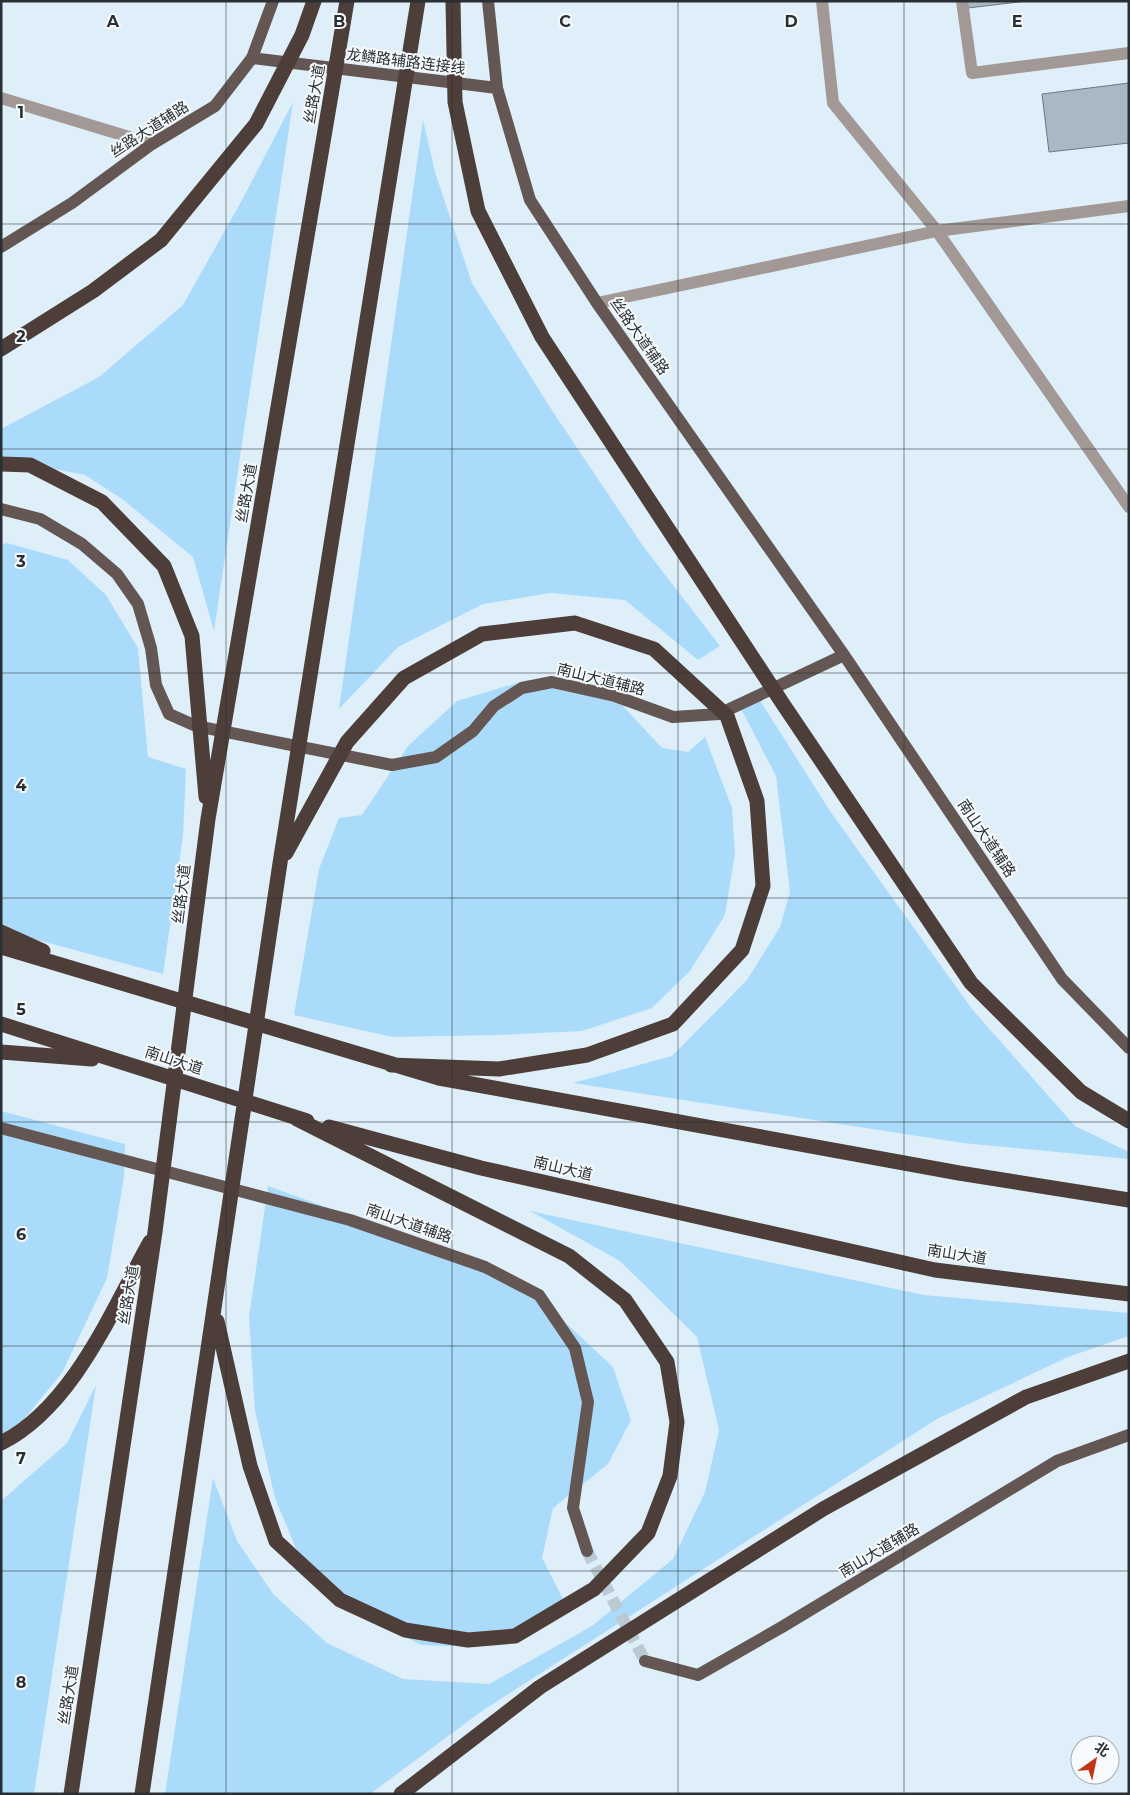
<svg xmlns="http://www.w3.org/2000/svg" width="1130" height="1795" font-family="Montserrat,'Noto Sans SC',sans-serif">
	<style>
		.green { fill: #abdbfb }
		.building { fill: #a9b9c3; stroke: #697781 }
		.lines { fill: none; stroke-linecap: round; stroke-linejoin: round }
		.major-tunnel { stroke: #bbc9d2; stroke-width: 12; stroke-dasharray: 12 6; stroke-linecap: butt }
		.minor { stroke: #a29997; stroke-width: 12 }
		.major { stroke: #645652; stroke-width: 12 }
		.highway { stroke: #4e3e3a; stroke-width: 15 }
		.grid { fill: none; stroke: #292f33; stroke-width: 1; stroke-opacity: 0.55 }
		.labels { text-anchor: middle; dominant-baseline: central; stroke-width: 4; stroke-linejoin: round; paint-order: stroke }
		.street-label { font-size: 15px; fill: #292f33; stroke: #f7fafc }
		.grid-label { font-size: 16px; text-anchor: middle; font-weight: bold; fill: #292f33; stroke: #f7fafc; stroke-width: 4; stroke-linejoin: round; paint-order: stroke }
	</style>
	<rect width="100%" height="100%" fill="#dfeffa"/>
	<path class="green" d="M 293,102 L 214,631 L 193,557 L 122,499 L 85,475 L 14,461 L 1,464 L 1,429 L 99,377 L 183,305 L 242,200 Z
		M 423,120 L 435,172 L 472,283 L 553,412 L 643,546 L 720,646 L 698,660 L 625,600 L 551,593 L 483,604 L 398,647 L 339,709 Z
		M 7,543 L 68,560 L 106,595 L 138,648 L 148,757 L 186,769 L 183,836 L 163,974 L 1,930 L 1,545 Z
		M 527,680 L 581,687 L 621,704 L 662,748 L 688,752 L 705,737 L 732,808 L 735,853 L 725,915 L 690,971 L 652,1008 L 582,1031 L 497,1035 L 392,1037 L 294,1015 L 319,869 L 339,818 L 362,815 L 408,746 L 457,701 Z
		M 754,691 L 830,811 L 972,1009 L 1075,1126 L 1129,1152 L 1129,1159 L 963,1143 L 573,1083 L 672,1056 L 747,980 L 780,927 L 790,892 L 776,776 L 739,705 Z
		M 1,1111 L 125,1144 L 124,1177 L 107,1278 L 62,1373 L 1,1447 Z
		M 268,1186 L 439,1248 L 527,1291 L 566,1323 L 613,1367 L 631,1420 L 608,1464 L 553,1508 L 542,1558 L 563,1599 L 528,1623 L 475,1647 L 421,1645 L 339,1601 L 299,1556 L 275,1498 L 255,1411 L 249,1317 Z
		M 530,1211 L 924,1295 L 1129,1313 L 1129,1336 L 1068,1357 L 937,1419 L 482,1711 L 370,1794 L 165,1794 L 213,1478 L 237,1541 L 274,1595 L 327,1643 L 403,1679 L 489,1684 L 592,1626 L 673,1559 L 705,1492 L 719,1430 L 697,1337 L 620,1261 Z
		M 96,1385 L 34,1794 L 1,1794 L 1,1501 L 67,1443 Z"/>
	<path class="building" d="M 967,1 L 1027,1 L 968,8 Z
		M 1129,83 L 1129,143 L 1049,152 L 1042,94 Z"/>
	<g class="lines">
		<path class="major-tunnel" d="M 587,1551 L 645,1661"/>
		<path class="minor" d="M 822,1 L 833,103 L 937,231 L 1129,507
			M 962,1 L 972,73 L 1129,53
			M 1,98 L 152,144
			M 597,303 L 937,231 L 1129,206"/>
		<path class="major" d="M 488,1 L 497,88 L 530,200 L 597,303 L 844,655 L 1062,979 L 1129,1048
			M 252,58 L 497,88
			M 1,247 L 72,203 L 152,144 L 215,106 L 252,58 L 273,1
			M 1,509 L 40,519 L 82,544 L 117,574 L 138,604 L 151,648 L 156,685 L 169,714 L 196,726 L 392,765 L 436,757 L 473,731 L 494,706 L 522,688 L 552,682 L 615,696 L 673,717 L 719,714 L 844,655
			M 1,1128 L 350,1220 L 485,1267 L 539,1295 L 575,1348 L 588,1402 L 573,1508 L 587,1551
			M 645,1661 L 698,1675 L 782,1627 L 1057,1461 L 1129,1435"/>
		<path class="highway" d="M 453,1 L 455,102 L 478,211 L 542,337 L 783,704 L 971,983 L 1081,1092 L 1129,1121
			M 1,349 L 93,291 L 161,240 L 256,124 L 302,35 L 314,1
			M 1,464 L 30,465 L 102,502 L 164,566 L 192,636 L 206,797
			M 286,853 L 347,742 L 404,678 L 482,634 L 575,623 L 654,649 L 727,716 L 757,801 L 763,886 L 742,950 L 673,1024 L 587,1055 L 499,1069 L 391,1065
			M 1,932 L 43,951
			M 1,947 L 439,1078 L 959,1173 L 1129,1200
			M 1,1024 L 307,1121
			M 1,1052 L 92,1059
			M 329,1127 L 481,1168 L 935,1270 L 1129,1294
			M 217,1321 L 250,1466 L 276,1541 L 340,1600 L 405,1630 L 468,1640 L 515,1636 L 594,1589 L 648,1533 L 670,1476 L 677,1422 L 667,1362 L 625,1300 L 569,1256 L 297,1119
			M 1,1443 C 73,1407 112,1310 150,1242
			M 71,1794 L 155,1232 L 208,819 L 347,1
			M 142,1794 L 280,863 L 418,1
			M 401,1794 L 540,1687 L 823,1509 L 1026,1397 L 1129,1361"/>
	</g>
	<path class="grid" d="M 226,1 L 226,1794M 452,1 L 452,1794M 678,1 L 678,1794M 904,1 L 904,1794M 1,224 L 1129,224M 1,449 L 1129,449M 1,673 L 1129,673M 1,898 L 1129,898M 1,1122 L 1129,1122M 1,1346 L 1129,1346M 1,1571 L 1129,1571"/>
	<g class="labels">
		<g class="street-label">
			<text transform="translate(406 61) rotate(7)">龙鳞路辅路连接线</text>
			<text transform="translate(314 94) rotate(-80)">丝路大道</text>
			<text transform="translate(149 129) rotate(-33)">丝路大道辅路</text>
			<text transform="translate(640 336) rotate(55)">丝路大道辅路</text>
			<text transform="translate(246 493) rotate(-80)">丝路大道</text>
			<text transform="translate(601 679) rotate(14)">南山大道辅路</text>
			<text transform="translate(987 838) rotate(56)">南山大道辅路</text>
			<text transform="translate(181 894) rotate(-83)">丝路大道</text>
			<text transform="translate(174 1060) rotate(18)">南山大道</text>
			<text transform="translate(563 1168) rotate(13)">南山大道</text>
			<text transform="translate(409 1223) rotate(19)">南山大道辅路</text>
			<text transform="translate(957 1254) rotate(9)">南山大道</text>
			<text transform="translate(128 1295) rotate(-81)">丝路大道</text>
			<text transform="translate(879 1550) rotate(-31)">南山大道辅路</text>
			<text transform="translate(68 1695) rotate(-81)">丝路大道</text>
		</g>
	</g>
	<g class="grid-label">
		<text x="113" y="27">A</text>
		<text x="339" y="27">B</text>
		<text x="565" y="27">C</text>
		<text x="791" y="27">D</text>
		<text x="1017" y="27">E</text>
		<text x="21" y="118">1</text>
		<text x="21" y="342">2</text>
		<text x="21" y="567">3</text>
		<text x="21" y="791">4</text>
		<text x="21" y="1015">5</text>
		<text x="21" y="1240">6</text>
		<text x="21" y="1464">7</text>
		<text x="21" y="1688">8</text>
	</g>
	<rect width="1130" height="1795" fill="none" stroke="#292f33" stroke-width="5"/>
	<g transform="translate(1095 1760) rotate(33)"><circle r="24" fill="#f7fafc" stroke="#a5a9ac"/>
	<path d="M0-4L9 19L0 12L-9 19Z" fill="#c13618"/>
	<text y="-8" font-size="14" font-weight="bold" text-anchor="middle" fill="#292f33">北</text>
	</g>
</svg>
